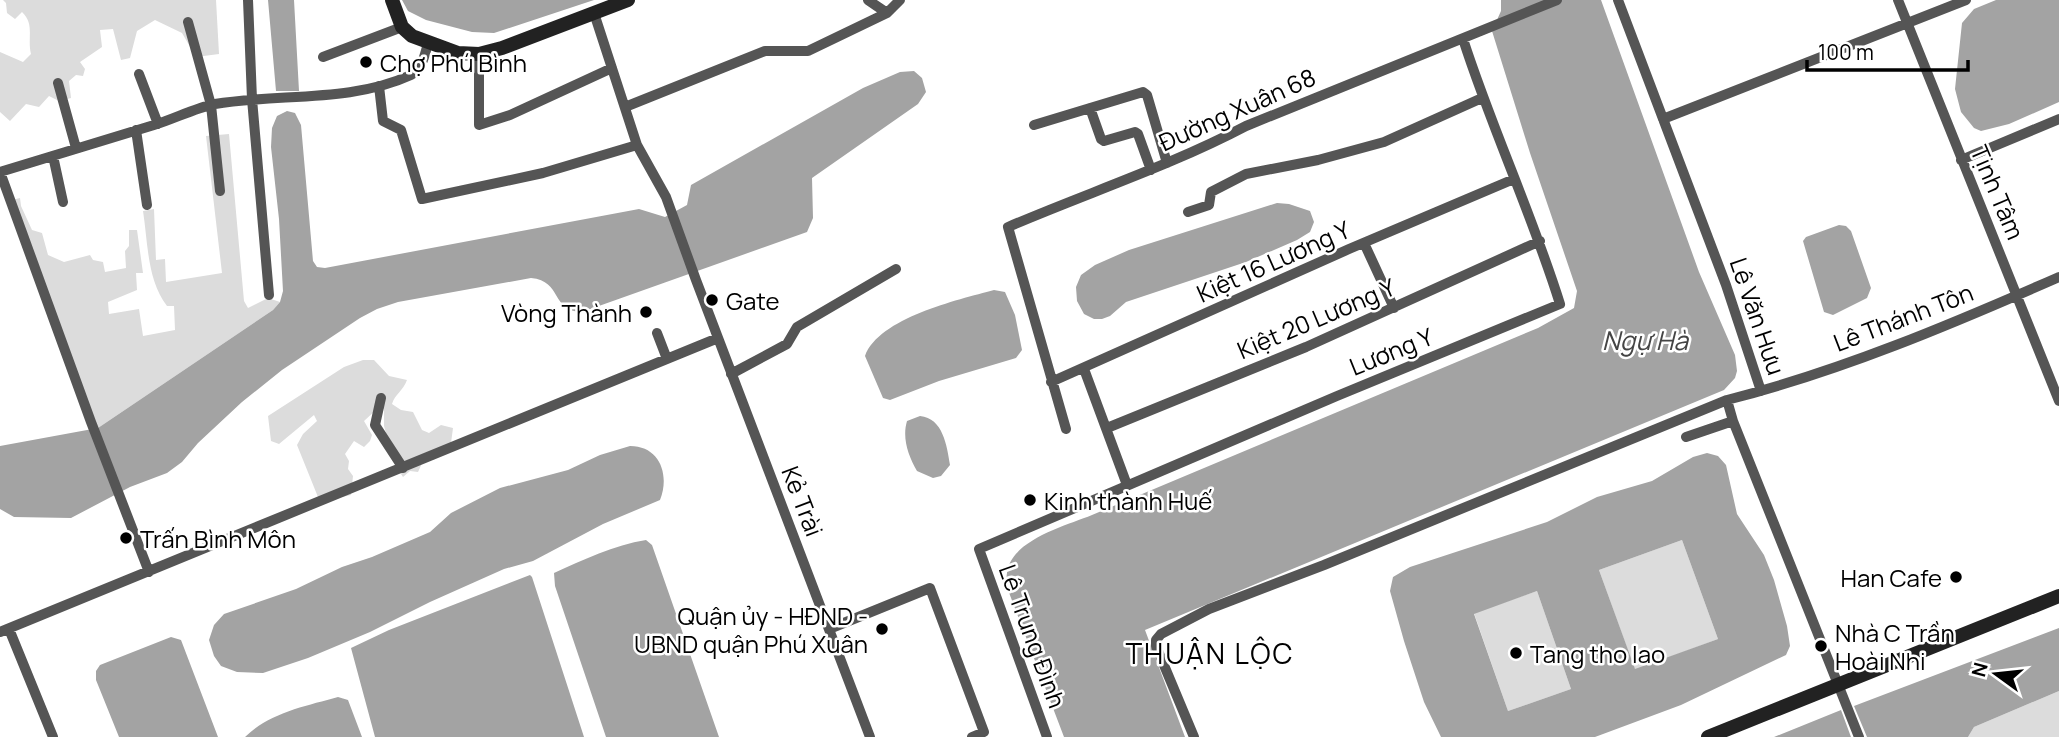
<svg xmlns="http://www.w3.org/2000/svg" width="2059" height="737" font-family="Manrope,sans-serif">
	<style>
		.green { fill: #dcdcdc }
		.water { fill: #a3a3a3; fill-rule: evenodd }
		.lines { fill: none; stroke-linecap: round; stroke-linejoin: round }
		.street { stroke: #555; stroke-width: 10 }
		.secondary { stroke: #222; stroke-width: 14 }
		.poi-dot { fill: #000; stroke: #fff; stroke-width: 2.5 }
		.labels { text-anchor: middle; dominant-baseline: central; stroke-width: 5; stroke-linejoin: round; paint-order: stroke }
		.poi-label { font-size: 24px; fill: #000; stroke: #fff; text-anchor: start }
		.street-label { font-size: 24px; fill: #000; stroke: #fff }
		.water-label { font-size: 26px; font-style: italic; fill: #444; stroke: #fff }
		.quarter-label { font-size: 28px; letter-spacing: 2px; fill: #000; stroke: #fff }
	</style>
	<rect width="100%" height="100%" fill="#fff"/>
	<path class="green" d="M 3,0 L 216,0 L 219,54 L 196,57 L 182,33 L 155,20 L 137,31 L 130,58 L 121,60 L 113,29 L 100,30 L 102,47 L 80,62 L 85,69 L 83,76 L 76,75 L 69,81 L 71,98 L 59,101 L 49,96 L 39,107 L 26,104 L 10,121 L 0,112 L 0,52 L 23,62 L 31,54 C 27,38 35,24 22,12 L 15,19 L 7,13 L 6,3 Z
		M 229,134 L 244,301 L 248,308 L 268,298 L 280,302 L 273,310 L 98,428 L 12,200 L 20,198 L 21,206 L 32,230 L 42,233 L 48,255 L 64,262 L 90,255 L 93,260 L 103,262 L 105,272 L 126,268 L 125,251 L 129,246 L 129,230 L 137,230 L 143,273 L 136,273 L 137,290 L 108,302 L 109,314 L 139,309 L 143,336 L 175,330 L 174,306 L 167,306 C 147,280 148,243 143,211 L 154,209 L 156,260 L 165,259 L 166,282 L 222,273 L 206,136 Z
		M 363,360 L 374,360 L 389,376 L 407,380 C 403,391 395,394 392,404 L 401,410 L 413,412 L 422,430 L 429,433 L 441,425 L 453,428 L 451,443 L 438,451 L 434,460 L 424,459 L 418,472 L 410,471 L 403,477 L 395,465 L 384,426 L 384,409 L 377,409 L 364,421 L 372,435 L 370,441 L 364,447 L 354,441 L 345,454 L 349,461 L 348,469 L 353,476 L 351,495 L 320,502 L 297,445 L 303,434 L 317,421 L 314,415 L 279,444 L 271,441 L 268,416 L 344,367 Z
		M 1682,540 L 1718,639 L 1635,670 L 1599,570 Z
		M 1537,591 L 1571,689 L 1508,711 L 1474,613 Z
		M 2059,691 L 2059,737 L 1968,737 L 1974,727 Z"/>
	<path class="water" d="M 268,0 L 294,0 L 299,91 L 276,91 Z
		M 402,0 L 594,0 L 494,33 L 472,32 L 426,20 L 408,11 Z
		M 1501,0 L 1601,0 L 1699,272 L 1735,355 L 1737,371 L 1735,378 L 1724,390 L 1145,630 L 1185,737 L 1064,737 L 1008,590 C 1007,584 1006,578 1007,573 C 1011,540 1065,526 1092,515 L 1538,328 L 1574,308 L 1577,291 L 1530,153 L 1492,31 L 1501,11 Z
		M 1996,0 L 2059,0 L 2059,102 L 2009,124 L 1981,131 L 1974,128 L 1961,112 L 1955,89 L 1962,23 L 1974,9 Z
		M 914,71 L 922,78 L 926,92 L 918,104 L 812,178 L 813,218 L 807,232 L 582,312 C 550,311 563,281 531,278 L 398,302 L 377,309 L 360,318 L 282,370 L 242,402 L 198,443 L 182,462 L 167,473 L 130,487 L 71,518 L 14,517 L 0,509 L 0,446 L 98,428 L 273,310 L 280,302 L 283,291 L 279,219 L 271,147 L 272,128 L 277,116 L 287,111 L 295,113 L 301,125 L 313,261 L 317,267 L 325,268 L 639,209 L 665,217 L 687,205 L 691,185 L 863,88 L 900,72 Z
		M 1277,203 L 1289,204 L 1310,211 L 1314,222 L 1310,232 L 1297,240 L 1246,262 L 1126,302 L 1110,316 L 1102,319 L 1094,319 L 1084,314 L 1077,301 L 1076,287 L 1081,275 L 1095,265 L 1129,250 Z
		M 1839,225 L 1846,226 L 1851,231 L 1871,288 L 1867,298 L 1833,315 L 1824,312 L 1803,241 L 1806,237 Z
		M 994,290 L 1005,292 L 1015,315 L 1022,350 L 1016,358 L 939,381 L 890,400 L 883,398 L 865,356 C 879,318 957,300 994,290 Z
		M 920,416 C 943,418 947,446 950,465 L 941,476 L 933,478 L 917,471 C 908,455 902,438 907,421 Z
		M 630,446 C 660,446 670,475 660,500 L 603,524 L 533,561 L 504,569 L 430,602 L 370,632 L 308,658 L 263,673 L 237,672 L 221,666 L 214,656 L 209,640 L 214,625 L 224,614 L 296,589 L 342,567 L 372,557 L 430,532 L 451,513 L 500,488 L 568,470 L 600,455 Z
		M 1707,453 L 1718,456 L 1726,465 L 1737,514 L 1764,555 L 1774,580 L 1787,626 L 1790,646 L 1786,655 L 1681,705 L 1595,737 L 1441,737 L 1424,702 L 1404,641 L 1390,591 L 1393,577 L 1410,567 L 1547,522 L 1597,497 L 1652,481 L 1693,457 ZM 1682,540 L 1718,639 L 1635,669 L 1599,570 ZM 1537,591 L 1571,689 L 1508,711 L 1474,614 Z
		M 646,540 L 652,545 L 719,737 L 606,737 L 555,586 L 554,573 C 583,560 614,545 646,540 Z
		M 530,575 L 532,577 L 584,737 L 375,737 L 351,648 L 389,630 Z
		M 2059,628 L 2059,691 L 1974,727 L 1968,737 L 1867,737 L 1854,706 Z
		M 171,637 L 181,640 L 218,737 L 119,737 L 96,680 L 96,671 L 100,665 Z
		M 338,697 L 348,700 L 362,737 L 245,737 C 269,713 306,706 338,697 Z
		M 1841,710 L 1851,737 L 1774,737 Z"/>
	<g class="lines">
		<path class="street" d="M 248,0 L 252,99 L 269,295
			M 868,0 L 887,13
			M 1618,0 L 1726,285 L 1761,391
			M 1898,0 L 2059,401
			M 594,13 L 637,145 L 666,197 L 696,280 L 870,737
			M 188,22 L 211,105 L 220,191
			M 479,54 L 479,125 L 510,115 L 612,68
			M 323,57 L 402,27
			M 139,74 L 158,124
			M 58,83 L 76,148
			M 379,86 L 383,121 L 401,130 L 422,199 L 543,173 L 637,145
			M 625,107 L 765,51 L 808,51 L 887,13 L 900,0
			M 1090,108 L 1101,139 L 1104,141 L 1135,132 L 1138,134 L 1151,170
			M 1663,119 L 1966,0
			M 1034,125 L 1143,92 L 1147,95 L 1167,163
			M 136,130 L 147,205
			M 53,156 L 63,202
			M 1961,160 L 2059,119
			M 0,172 C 51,156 103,141 154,125 C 174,119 195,108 215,104 C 280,93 350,103 411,75 C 422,70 425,54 428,43
			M 0,172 L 91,422 L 149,572
			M 1188,212 L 1209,205 L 1211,192 L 1246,174 L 1318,160 L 1384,142 L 1482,98
			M 1364,243 L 1394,308
			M 657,333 L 667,359
			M 1084,369 L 1127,485
			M 731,374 L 787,344 L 797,327 L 896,269
			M 1051,382 L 1349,249 L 1514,179
			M 381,398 L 375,425 L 403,468
			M 1727,400 L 1733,421 L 1859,737
			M 1107,428 L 1306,347 L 1540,241
			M 1066,429 L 1008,227 C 1087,193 1170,166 1246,126 L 1557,0
			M 1686,437 L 1733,421
			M 9,629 L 53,737
			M 829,629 L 930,588 L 984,732 L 972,737
			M 0,632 L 718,338
			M 1047,737 L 979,549 L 1337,396 L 1560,304 C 1532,214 1492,129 1463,39
			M 1194,737 L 1156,646 L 1156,640 L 1161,634 L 1209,609 L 1324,565 L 1727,400 C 1841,371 1952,324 2059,277"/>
		<path class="secondary" d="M 392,0 L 402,27 L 412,36 L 458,53 L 479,54 L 502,48 L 628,0
			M 1708,737 L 2059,596"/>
	</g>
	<g class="poi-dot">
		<circle cx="366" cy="62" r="7"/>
		<circle cx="712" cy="300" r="7"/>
		<circle cx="646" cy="312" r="7"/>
		<circle cx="1030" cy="500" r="7"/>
		<circle cx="126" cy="538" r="7"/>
		<circle cx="1956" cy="577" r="7"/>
		<circle cx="882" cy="629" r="7"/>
		<circle cx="1821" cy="646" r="7"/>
		<circle cx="1516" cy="653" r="7"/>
	</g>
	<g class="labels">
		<g class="poi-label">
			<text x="380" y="62">Chợ Phú Bình</text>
			<text x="726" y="300">Gate</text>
			<text x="632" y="312" text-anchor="end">Vòng Thành</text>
			<text x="1044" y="500">Kinh thành Huế</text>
			<text x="140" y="538">Trấn Bình Môn</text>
			<text x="1942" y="577" text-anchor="end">Han Cafe</text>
			<text x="868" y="615" text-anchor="end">Quận ủy - HĐND -<tspan x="868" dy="28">UBND quận Phú Xuân</tspan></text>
			<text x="1835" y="632">Nhà C Trần<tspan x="1835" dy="28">Hoài Nhi</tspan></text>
			<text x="1530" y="653">Tang tho lao</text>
		</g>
		<g class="street-label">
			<text transform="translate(1237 109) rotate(-24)">Đường Xuân 68</text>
			<text transform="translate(1998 192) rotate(67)">Tịnh Tâm</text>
			<text transform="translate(1273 261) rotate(-24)">Kiệt 16 Lương Y</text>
			<text transform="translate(1758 316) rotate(71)">Lê Văn Hưu</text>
			<text transform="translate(1903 317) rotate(-21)">Lê Thánh Tôn</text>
			<text transform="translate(1316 318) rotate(-23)">Kiệt 20 Lương Y</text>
			<text transform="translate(1391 351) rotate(-22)">Lương Y</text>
			<text transform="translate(803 501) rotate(69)">Kẻ Trài</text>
			<text transform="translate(1033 636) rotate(70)">Lê Trung Đình</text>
		</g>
		<g class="water-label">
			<text x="1645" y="340">Ngự Hà</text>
		</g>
		<g class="quarter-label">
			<text x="1210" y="653">THUẬN LỘC</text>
		</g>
	</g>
	<g transform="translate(1996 674) rotate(285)" stroke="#ffffff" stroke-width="5" paint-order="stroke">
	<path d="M0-5L12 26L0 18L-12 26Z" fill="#000000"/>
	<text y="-10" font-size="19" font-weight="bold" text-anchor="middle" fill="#000000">N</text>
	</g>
	<path d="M1807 60v10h161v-10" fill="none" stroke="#000000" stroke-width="3.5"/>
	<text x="1818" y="60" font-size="21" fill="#000000" stroke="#ffffff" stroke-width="5" paint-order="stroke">100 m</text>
</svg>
